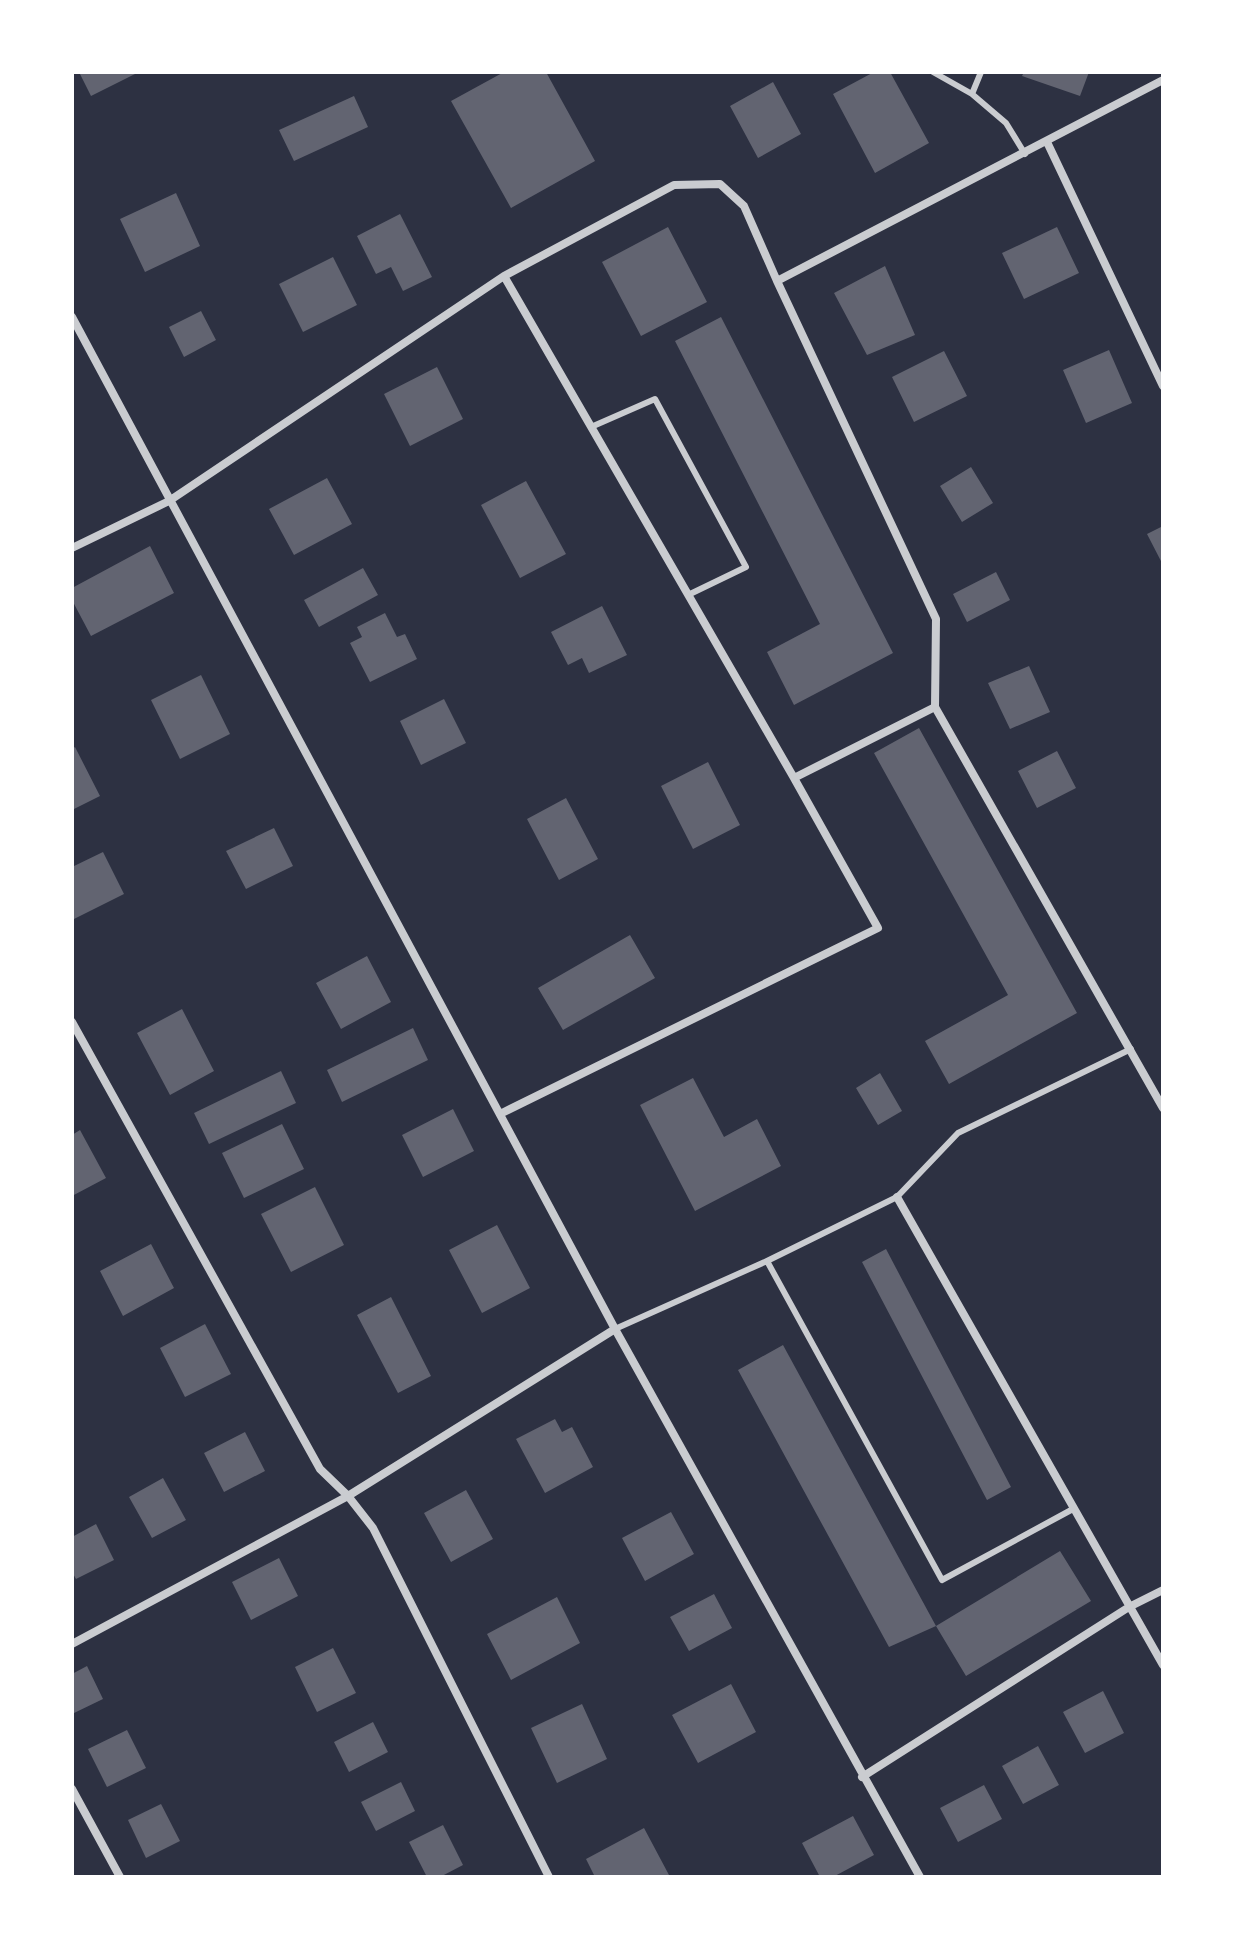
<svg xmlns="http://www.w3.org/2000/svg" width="1235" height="1949" font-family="Roboto,sans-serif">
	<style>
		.building { fill: #626471 }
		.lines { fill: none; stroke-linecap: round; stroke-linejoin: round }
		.service { stroke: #caccd0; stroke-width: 6 }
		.minor { stroke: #caccd0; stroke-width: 8 }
	</style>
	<rect width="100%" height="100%" fill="#2d3142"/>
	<path class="building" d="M 79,72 L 139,72 L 91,96 Z
		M 504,72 L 546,72 L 595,161 L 511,208 L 451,101 Z
		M 874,72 L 890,72 L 929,143 L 875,173 L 833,94 Z
		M 1024,72 L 1089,72 L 1080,96 L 1022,76 Z
		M 773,82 L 801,134 L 758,158 L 730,106 Z
		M 354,96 L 368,127 L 294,161 L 279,130 Z
		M 176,193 L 200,246 L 145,272 L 120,219 Z
		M 400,214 L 432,277 L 403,291 L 391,267 L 376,274 L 357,236 Z
		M 668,227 L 707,302 L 641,336 L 602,262 Z
		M 1057,227 L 1079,273 L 1024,299 L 1002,253 Z
		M 333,257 L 357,305 L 303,332 L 279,284 Z
		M 885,266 L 915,335 L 867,355 L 834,293 Z
		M 201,311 L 216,340 L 184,357 L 169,327 Z
		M 721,317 L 893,653 L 794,705 L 767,652 L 820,624 L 675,341 Z
		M 1109,350 L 1132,403 L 1086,423 L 1063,370 Z
		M 944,351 L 967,396 L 914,422 L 892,377 Z
		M 437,367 L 463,419 L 410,446 L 384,394 Z
		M 971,467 L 993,503 L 962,522 L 940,486 Z
		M 327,478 L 352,524 L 294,555 L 269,509 Z
		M 526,481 L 566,554 L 520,578 L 481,505 Z
		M 1163,526 L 1163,565 L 1147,534 Z
		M 150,546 L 174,593 L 91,636 L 72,600 L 72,588 Z
		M 363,568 L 378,595 L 319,627 L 304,600 Z
		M 996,572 L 1010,600 L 967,622 L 953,594 Z
		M 602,606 L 627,655 L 589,673 L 582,658 L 568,665 L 551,632 Z
		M 385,613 L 397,637 L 405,634 L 417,659 L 370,682 L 350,643 L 362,637 L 357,627 Z
		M 1029,666 L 1050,712 L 1010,729 L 988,683 Z
		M 201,675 L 230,734 L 180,759 L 151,700 Z
		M 444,699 L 466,743 L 421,765 L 400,721 Z
		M 919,728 L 1077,1013 L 949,1084 L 925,1041 L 1008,995 L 874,753 Z
		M 75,747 L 100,796 L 72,810 L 72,749 Z
		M 1057,751 L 1076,788 L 1037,808 L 1018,771 Z
		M 708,762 L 740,825 L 693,849 L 661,786 Z
		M 566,798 L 598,859 L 559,880 L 527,819 Z
		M 274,828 L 293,866 L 246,889 L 226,851 Z
		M 103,852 L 124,894 L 72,920 L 72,867 Z
		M 630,935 L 655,978 L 563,1030 L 538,988 Z
		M 367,956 L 391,1002 L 341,1029 L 316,983 Z
		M 182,1009 L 214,1071 L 170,1095 L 137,1033 Z
		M 413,1028 L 428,1060 L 342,1102 L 327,1070 Z
		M 281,1071 L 296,1103 L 209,1144 L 194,1113 Z
		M 880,1073 L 902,1111 L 878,1125 L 856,1088 Z
		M 693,1078 L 724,1137 L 757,1119 L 781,1166 L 695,1211 L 640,1105 Z
		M 453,1109 L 474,1151 L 423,1177 L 402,1135 Z
		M 282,1124 L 304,1169 L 244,1198 L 222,1153 Z
		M 80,1130 L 106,1178 L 72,1196 L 72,1135 Z
		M 315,1187 L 344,1245 L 291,1272 L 261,1214 Z
		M 497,1225 L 530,1288 L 482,1313 L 449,1250 Z
		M 151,1244 L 174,1288 L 123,1316 L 100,1271 Z
		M 886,1249 L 1011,1487 L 987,1500 L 862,1262 Z
		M 391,1297 L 431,1376 L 398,1393 L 357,1315 Z
		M 205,1324 L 231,1374 L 185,1397 L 160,1348 Z
		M 783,1345 L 936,1626 L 889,1647 L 738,1370 Z
		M 555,1419 L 562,1432 L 572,1427 L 593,1467 L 545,1493 L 516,1439 Z
		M 245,1432 L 265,1471 L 224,1492 L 204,1453 Z
		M 163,1478 L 186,1520 L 152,1538 L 129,1497 Z
		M 466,1490 L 493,1539 L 451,1562 L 424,1513 Z
		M 671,1512 L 694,1554 L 645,1581 L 622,1538 Z
		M 96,1524 L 114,1560 L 76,1579 L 72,1572 L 72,1537 Z
		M 1060,1551 L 1091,1601 L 966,1676 L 936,1626 Z
		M 279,1558 L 298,1596 L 251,1620 L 232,1582 Z
		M 714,1594 L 732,1628 L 689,1651 L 670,1617 Z
		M 557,1597 L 580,1643 L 511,1680 L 487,1634 Z
		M 333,1648 L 356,1693 L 317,1712 L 295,1667 Z
		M 87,1666 L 103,1699 L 72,1714 L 72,1674 Z
		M 731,1684 L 756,1732 L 698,1763 L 672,1715 Z
		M 1103,1691 L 1124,1733 L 1085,1753 L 1063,1712 Z
		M 582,1704 L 607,1759 L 557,1783 L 531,1728 Z
		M 373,1722 L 388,1752 L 349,1772 L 334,1742 Z
		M 127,1730 L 146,1768 L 107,1787 L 88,1749 Z
		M 1038,1746 L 1059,1785 L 1023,1804 L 1002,1766 Z
		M 401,1782 L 415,1811 L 376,1831 L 361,1802 Z
		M 984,1785 L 1002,1819 L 958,1842 L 940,1808 Z
		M 161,1804 L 180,1841 L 146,1858 L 128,1820 Z
		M 853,1816 L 874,1855 L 833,1877 L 820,1877 L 802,1843 Z
		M 443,1825 L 463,1865 L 440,1877 L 427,1877 L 409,1842 Z
		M 644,1828 L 669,1875 L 595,1877 L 586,1859 Z"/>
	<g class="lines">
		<path class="service" d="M 933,72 L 972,94
			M 981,72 L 972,94 L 1006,123 L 1025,154
			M 591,427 L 655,399 L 746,567 L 688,595
			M 615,1329 L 767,1261
			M 1073,1509 L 942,1580 L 767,1261 L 897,1197 L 958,1133 L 1131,1049"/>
		<path class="minor" d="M 1047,142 L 1163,386
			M 504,276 L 794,778
			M 72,317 L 615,1329 L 920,1877
			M 72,548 L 169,501 L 504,276 L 674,185 L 720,184 L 744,206 L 777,281
			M 935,707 L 936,619 L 777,281 L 1163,80
			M 72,1022 L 320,1469 L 348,1496 L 373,1528 L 549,1877
			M 500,1114 L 878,928 L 794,778 L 935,707 L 1163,1108
			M 897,1197 L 1163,1665
			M 72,1644 L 348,1496 L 615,1329
			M 862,1777 L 1129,1607 L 1163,1590
			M 72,1789 L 120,1877"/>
	</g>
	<rect width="1235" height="1949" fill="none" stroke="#ffffff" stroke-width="148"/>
</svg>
